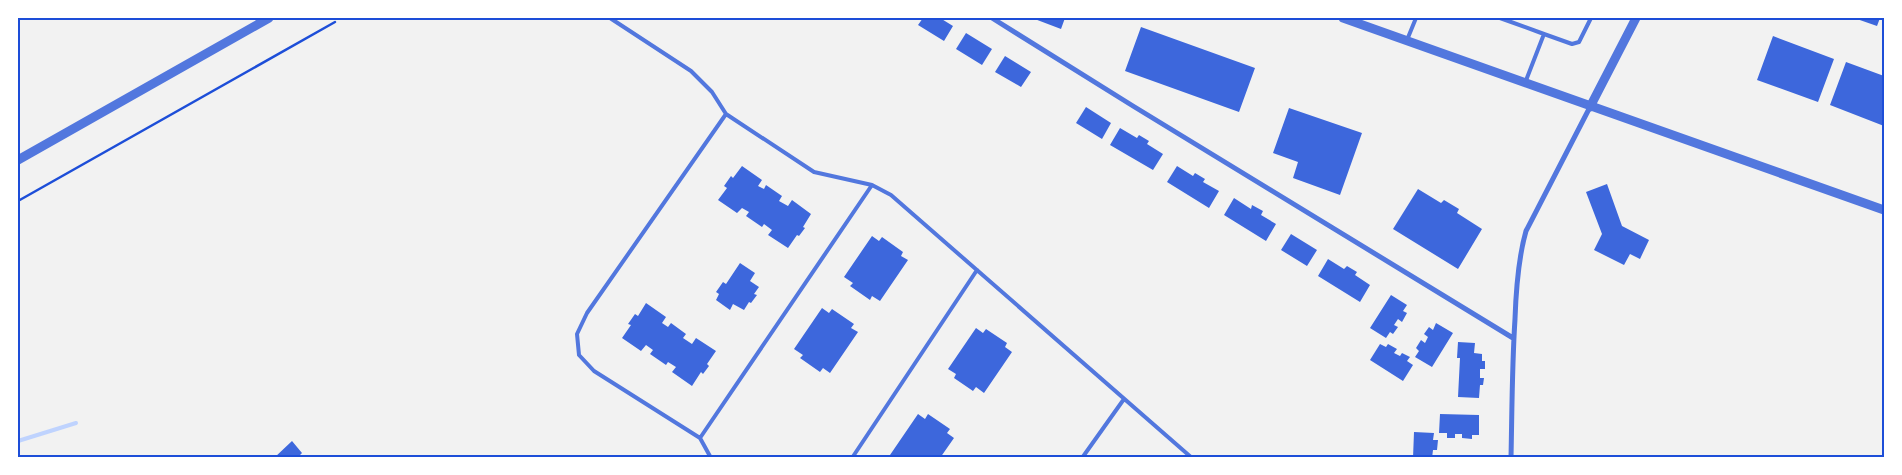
<svg xmlns="http://www.w3.org/2000/svg" width="1902" height="475" font-family="'Archivo Narrow',sans-serif">
	<style>
		.lines { fill: none; stroke-linecap: round; stroke-linejoin: round }
		.stream { stroke: #bfd3fe; stroke-width: 4 }
		.building { fill: #3d67dc }
		.path { stroke: #1d4ed8; stroke-width: 2.5 }
		.service { stroke: #5277de; stroke-width: 4 }
		.minor { stroke: #5277de; stroke-width: 5 }
		.tertiary { stroke: #5277de; stroke-width: 9 }
		.neatline { fill: none; stroke: #1d4ed8; stroke-width: 2 }
	</style>
	<rect width="100%" height="100%" fill="#f2f2f2"/>
	<g class="lines">
		<path class="stream" d="M 18,441 L 76,423"/>
	</g>
	<path class="building" d="M 923,18 L 940,18 L 953,26 L 944,41 L 918,25 Z
		M 1032,18 L 1065,18 L 1061,29 Z
		M 1854,18 L 1880,18 L 1877,26 Z
		M 1141,27 L 1255,68 L 1239,112 L 1125,71 Z
		M 966,33 L 992,49 L 982,65 L 956,49 Z
		M 1773,36 L 1834,59 L 1818,102 L 1757,80 Z
		M 1005,56 L 1031,72 L 1021,87 L 995,72 Z
		M 1846,62 L 1884,76 L 1884,126 L 1830,105 Z
		M 1086,107 L 1111,123 L 1102,139 L 1076,123 Z
		M 1289,108 L 1362,133 L 1340,195 L 1293,178 L 1298,162 L 1273,153 Z
		M 1120,128 L 1137,138 L 1139,135 L 1149,141 L 1147,144 L 1163,154 L 1153,170 L 1110,145 Z
		M 742,166 L 762,180 L 758,186 L 764,189 L 766,185 L 782,196 L 779,201 L 788,206 L 792,200 L 811,214 L 803,227 L 805,228 L 799,236 L 797,235 L 788,248 L 768,235 L 772,230 L 764,224 L 762,227 L 746,216 L 749,212 L 742,208 L 737,213 L 718,200 L 727,188 L 724,186 L 731,176 L 733,178 Z
		M 1177,166 L 1193,176 L 1195,173 L 1205,179 L 1203,182 L 1219,191 L 1209,208 L 1167,182 Z
		M 1607,184 L 1622,226 L 1649,240 L 1640,259 L 1630,254 L 1624,265 L 1594,250 L 1602,234 L 1586,192 Z
		M 1418,189 L 1441,203 L 1444,200 L 1459,209 L 1457,213 L 1482,229 L 1458,269 L 1393,229 Z
		M 1234,198 L 1251,209 L 1252,205 L 1263,211 L 1261,215 L 1276,224 L 1266,241 L 1224,215 Z
		M 1291,234 L 1317,250 L 1307,266 L 1281,250 Z
		M 872,236 L 879,241 L 882,237 L 903,252 L 901,256 L 908,260 L 880,301 L 872,296 L 870,300 L 850,286 L 853,283 L 844,277 Z
		M 1328,259 L 1344,269 L 1347,266 L 1357,272 L 1355,275 L 1370,285 L 1360,302 L 1318,276 Z
		M 740,263 L 755,273 L 750,281 L 759,287 L 754,294 L 757,295 L 751,303 L 749,302 L 744,310 L 733,304 L 730,310 L 716,300 L 719,294 L 716,292 L 723,282 L 726,284 Z
		M 1391,295 L 1407,305 L 1403,311 L 1407,313 L 1402,322 L 1398,319 L 1394,325 L 1398,327 L 1393,334 L 1390,332 L 1386,338 L 1370,328 Z
		M 646,303 L 666,317 L 662,323 L 668,327 L 671,323 L 686,334 L 683,338 L 692,344 L 696,338 L 716,351 L 707,364 L 709,366 L 703,374 L 701,372 L 692,386 L 672,372 L 676,367 L 668,362 L 666,365 L 650,354 L 653,350 L 646,345 L 641,351 L 622,338 L 631,325 L 628,324 L 635,314 L 638,316 Z
		M 822,308 L 829,313 L 832,309 L 854,324 L 851,328 L 858,332 L 830,373 L 823,368 L 820,372 L 800,358 L 803,355 L 794,349 Z
		M 1436,323 L 1453,333 L 1432,367 L 1415,357 L 1419,351 L 1416,348 L 1421,340 L 1425,343 L 1428,337 L 1424,334 L 1429,327 L 1433,330 Z
		M 976,328 L 983,333 L 986,329 L 1007,343 L 1005,347 L 1012,352 L 984,393 L 976,387 L 973,391 L 954,378 L 956,374 L 948,369 Z
		M 1458,342 L 1475,343 L 1474,353 L 1482,354 L 1482,361 L 1485,361 L 1485,369 L 1480,369 L 1480,378 L 1484,378 L 1483,385 L 1480,385 L 1479,398 L 1458,397 L 1460,358 L 1457,358 Z
		M 1380,344 L 1386,347 L 1388,344 L 1397,349 L 1394,353 L 1400,356 L 1402,353 L 1410,357 L 1407,361 L 1413,365 L 1403,381 L 1370,360 Z
		M 918,414 L 925,419 L 928,414 L 950,429 L 947,433 L 954,438 L 940,458 L 895,458 L 890,455 Z
		M 1440,414 L 1479,415 L 1479,435 L 1472,435 L 1472,439 L 1462,438 L 1462,434 L 1455,434 L 1455,438 L 1447,438 L 1447,433 L 1439,433 Z
		M 1414,432 L 1434,433 L 1433,440 L 1438,440 L 1437,450 L 1433,450 L 1432,458 L 1413,458 Z
		M 292,441 L 302,453 L 297,458 L 274,458 Z"/>
	<g class="lines">
		<path class="path" d="M 18,201 L 335,22"/>
		<path class="service" d="M 610,18 L 691,71 L 712,92 L 726,114 L 814,172 L 872,185 L 891,195 L 1192,458
			M 1500,18 L 1544,34 L 1525,83
			M 1544,34 L 1572,44 L 1579,42 L 1591,18
			M 1407,40 L 1416,18
			M 700,438 L 872,185
			M 711,458 L 700,438 L 594,371 L 579,355 L 577,334 L 587,313 L 726,114
			M 852,458 L 977,270
			M 1082,458 L 1124,399"/>
		<path class="minor" d="M 992,18 L 1133,106 L 1513,338
			M 1511,458 C 1512,411 1512,365 1515,319 C 1516,290 1518,259 1526,231 L 1590,107"/>
		<path class="tertiary" d="M 1343,18 L 1884,210
			M 1590,107 L 1636,18
			M 18,160 L 269,18"/>
	</g>
	<rect width="1902" height="475" fill="none" stroke="#ffffff" stroke-width="38"/>
	<rect x="19" y="19" width="1864" height="437" class="neatline"/>
</svg>
